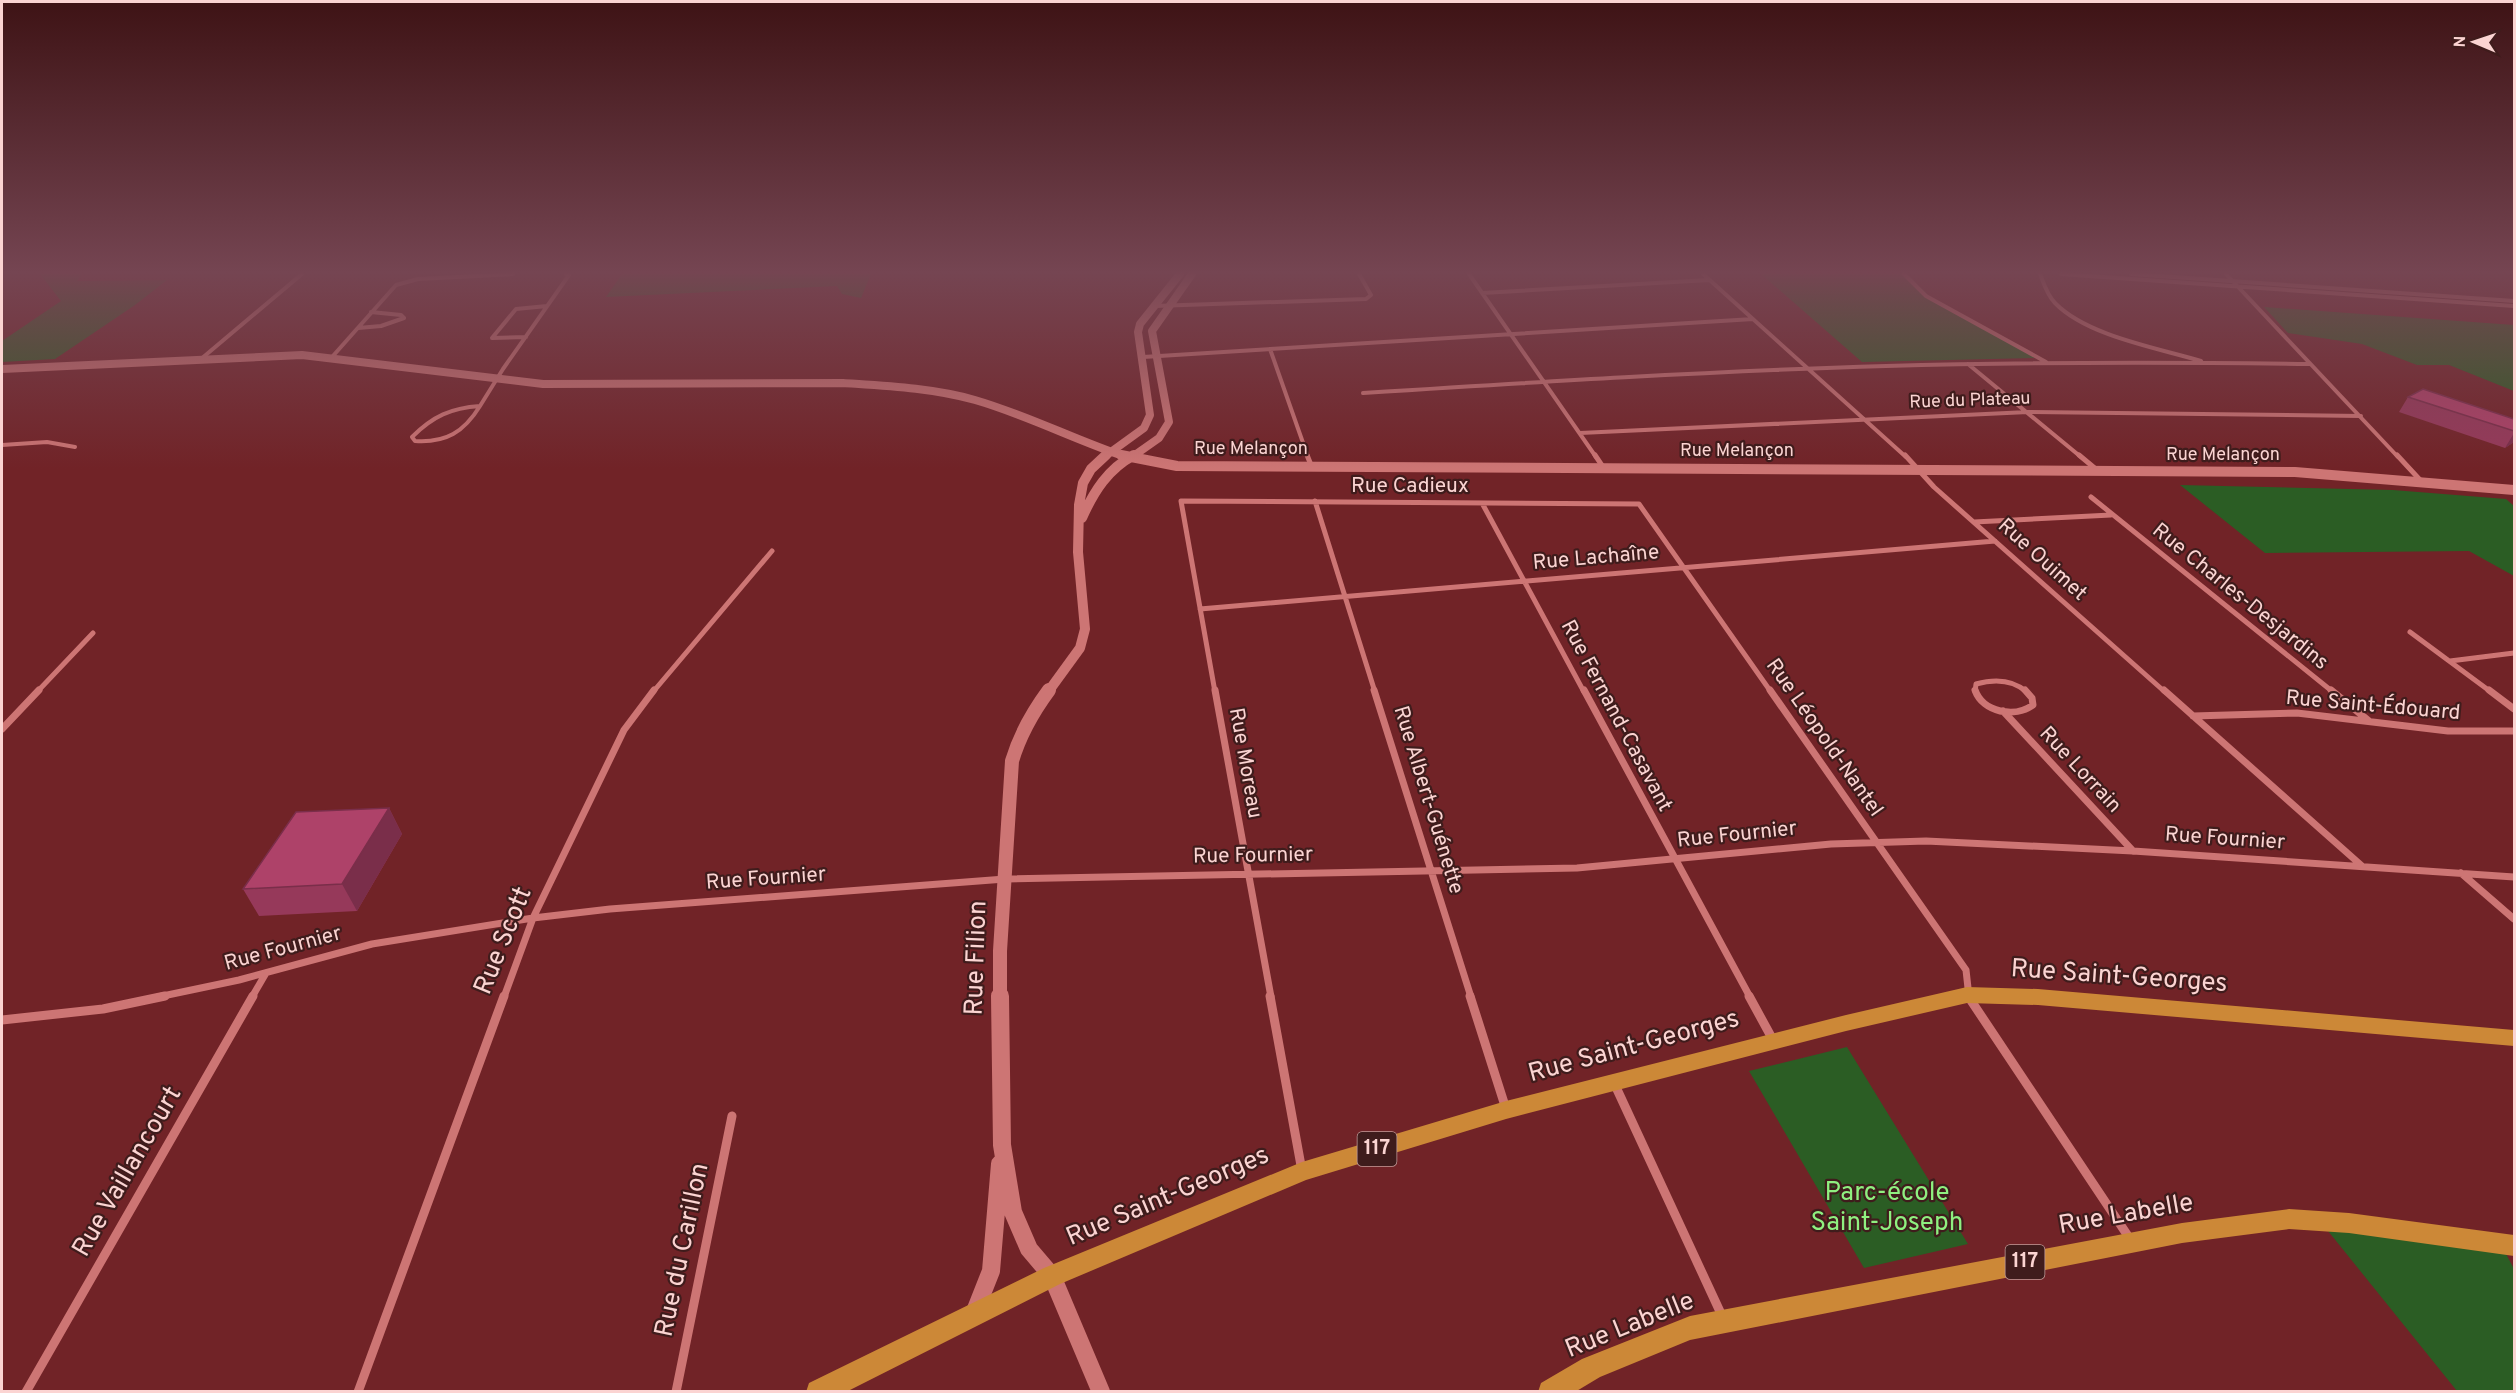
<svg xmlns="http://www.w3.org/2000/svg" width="2516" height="1393" font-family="Overpass,sans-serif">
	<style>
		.green { fill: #2b5d24 }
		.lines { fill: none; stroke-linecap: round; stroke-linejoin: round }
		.street-far3 { stroke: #cd7574; stroke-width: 4 }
		.street-far2 { stroke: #cd7574; stroke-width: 5 }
		.street-far1 { stroke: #cd7574; stroke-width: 7 }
		.street { stroke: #cd7574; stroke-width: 9 }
		.secondary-far3 { stroke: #cd7574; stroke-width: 8 }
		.secondary-far2 { stroke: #cd7574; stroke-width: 10 }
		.secondary-far1 { stroke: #cd7574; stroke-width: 14 }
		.secondary { stroke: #cd7574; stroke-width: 18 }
		.primary { fill: #cc8837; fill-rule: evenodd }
		.wall { fill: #96395a }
		.shaded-wall { fill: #7a2e4a }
		.building { fill: #ae4269; stroke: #7a2e4a; stroke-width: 1.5 }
		.labels { text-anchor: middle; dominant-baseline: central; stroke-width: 4.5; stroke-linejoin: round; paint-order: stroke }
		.far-street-label { font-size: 18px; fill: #fbd4d2; stroke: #3f1c1c }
		.shield { fill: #3f1c1c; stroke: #c39d9b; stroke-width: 1.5 }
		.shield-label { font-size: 20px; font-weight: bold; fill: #fbd4d2 }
		.street-label { font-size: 21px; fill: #fbd4d2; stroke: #3f1c1c }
		.near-street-label { font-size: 26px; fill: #fbd4d2; stroke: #3f1c1c }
		.near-park-label { font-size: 26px; fill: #8ff080; stroke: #3f1c1c }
	</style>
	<rect width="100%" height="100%" fill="#712327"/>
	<path class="green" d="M 40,274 L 82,274 L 77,281 L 167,280 L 135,305 L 55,359 L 2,362 L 2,341 L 61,301 Z
		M 622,274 L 871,274 L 861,298 L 842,294 L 837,286 L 606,297 Z
		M 1761,274 L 1907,274 L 1933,300 L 2037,358 L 1862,362 Z
		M 2264,307 L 2514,325 L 2514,391 L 2449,365 L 2417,365 L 2362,344 L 2288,333 Z
		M 2180,485 L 2393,490 L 2506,499 L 2514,506 L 2514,576 L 2469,551 L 2265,553 Z
		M 1847,1047 L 1968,1244 L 1864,1268 L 1749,1071 Z
		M 2324,1226 L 2504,1250 L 2514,1269 L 2514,1391 L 2457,1391 Z"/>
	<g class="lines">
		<path class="street-far3" d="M 1469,274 L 1596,457
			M 1703,274 L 1906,457
			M 1904,274 L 1926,296 L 2046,362
			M 2040,274 C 2044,284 2047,295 2055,303 C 2087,336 2158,348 2201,361
			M 2061,274 L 2514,306
			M 2131,274 L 2514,301
			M 2226,274 L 2398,457
			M 1482,293 L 1709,280
			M 1154,306 L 1366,299 L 1371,295 L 1359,274
			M 358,328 L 381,326 L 404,318 L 401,315 L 371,312
			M 526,337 L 492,338 L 516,309 L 547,306
			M 1270,349 L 1308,457
			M 332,357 L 396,285 L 418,279 L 513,274
			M 1143,357 L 1753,319
			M 201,359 L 302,274
			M 1968,364 L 2081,457
			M 1363,393 C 1537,382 1712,371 1886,366 C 2027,362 2169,362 2310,364
			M 480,406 C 464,432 446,443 415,441 L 412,437 C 433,416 451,408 480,406 Z
			M 480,406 L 503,369 L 569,275 L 566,274
			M 1580,433 L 2028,412 L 2361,416
			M 2,445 L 47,442 L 75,447"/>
		<path class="street-far2" d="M 1307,455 L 1311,465
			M 1595,455 L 1603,467
			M 1905,455 L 1934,487 L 2165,692
			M 2079,455 L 2097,470
			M 2397,455 L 2421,481
			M 2091,497 L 2333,692
			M 1315,501 L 1375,692
			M 1482,503 L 1584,692
			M 1974,522 L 2111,515
			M 1200,609 L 1995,541
			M 2410,632 L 2491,692
			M 2450,661 L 2514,653
			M 37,692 L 93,633
			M 653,692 L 772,551
			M 1215,692 L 1181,501 L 1639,504 L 1771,692
			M 1975,692 L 1976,684 C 1994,679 2012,679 2027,692"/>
		<path class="street-far1" d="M 1215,690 L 1271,997
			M 1374,690 L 1471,997
			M 1584,690 L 1750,997
			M 1770,690 L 1966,970 L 1969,997
			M 1975,690 C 1983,713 2015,718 2033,705 L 2032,698 L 2025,690
			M 2164,690 L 2362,866
			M 2331,690 L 2369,721
			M 2489,690 L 2514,709
			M 2003,711 L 2133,851
			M 2193,716 L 2297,713 L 2448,731 L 2514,731
			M 2,729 L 39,690
			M 2461,873 L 2514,919
			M 158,997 L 239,980 L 372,944 L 533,918 L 610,909 L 1005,879 L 1577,868 L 1831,844 L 1926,841 L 2133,851 L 2514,877
			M 252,997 L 266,973
			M 504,997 L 533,918 L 624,730 L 654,690"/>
		<path class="street" d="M 1270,996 L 1302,1171
			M 1470,996 L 1506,1109
			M 1749,996 L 1773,1040
			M 1968,996 L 2130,1239
			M 2,1020 L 103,1009 L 165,996
			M 1615,1085 L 1723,1318
			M 26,1392 L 253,996
			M 358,1392 L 504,996
			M 676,1392 L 732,1116"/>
		<path class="secondary-far3" d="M 2,369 L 302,355 L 543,384 L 843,383 C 887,386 932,388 975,400 C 1027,415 1075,440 1126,457
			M 1104,457 L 1144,428 L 1150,415 L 1138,332 L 1140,324 L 1180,274
			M 1132,457 L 1159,438 L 1169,422 L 1152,331 L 1192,274"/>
		<path class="secondary-far2" d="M 1121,455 L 1177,466 L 2295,472 L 2514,490
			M 1082,518 C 1094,491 1108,469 1134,455
			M 1048,692 L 1080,648 L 1085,629 L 1078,552 L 1079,505 L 1083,483 L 1091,469 L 1106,455"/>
		<path class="secondary-far1" d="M 1000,997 L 1000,951 L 1012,761 C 1020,734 1032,713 1049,690"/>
		<path class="secondary" d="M 1000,996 L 1002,1145 L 1013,1212 L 1029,1249 L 1052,1276 L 1101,1392
			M 974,1314 L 991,1271 L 1000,1164"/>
		<path class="primary" d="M 1967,987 L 2038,989 L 2514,1030 L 2514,1046 L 2038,1005 L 1967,1003 L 1846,1031 L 1506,1119 L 1306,1180 L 1060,1284 L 846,1392 L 806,1392 L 809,1383 L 1044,1268 L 1302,1162 L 1506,1101 L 1846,1015 Z
			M 2289,1209 L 2349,1213 L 2514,1235 L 2514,1256 L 2349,1233 L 2289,1229 L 2182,1243 L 1690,1340 L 1600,1377 L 1575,1392 L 1538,1392 L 1541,1383 L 1582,1359 L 1690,1316 L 2182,1223 Z"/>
	</g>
	<path class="wall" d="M 2408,397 L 2514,419 L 2514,442 L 2505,448 L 2399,412 Z
		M 389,808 L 402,834 L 357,911 L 259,916 L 243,889 Z"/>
	<path class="shaded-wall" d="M 2514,433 L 2514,442 L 2505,448 Z
		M 389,808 L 402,834 L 357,911 L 342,884 Z"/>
	<path class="building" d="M 2423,389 L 2514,419 L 2514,431 L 2408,397 Z
		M 389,808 L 342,884 L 243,889 L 296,812 Z"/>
	<linearGradient id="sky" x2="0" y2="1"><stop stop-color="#3e1315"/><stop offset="0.58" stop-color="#754552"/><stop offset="1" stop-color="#754552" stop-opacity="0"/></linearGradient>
	<rect width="2516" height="469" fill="url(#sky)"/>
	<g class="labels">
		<g class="far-street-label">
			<text transform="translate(1970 401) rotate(-2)">Rue du Plateau</text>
			<text x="1251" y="449">Rue Melançon</text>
			<text x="1737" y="451">Rue Melançon</text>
			<text x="2223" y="455">Rue Melançon</text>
		</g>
		<g class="shield">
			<rect x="1357.5" y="1132" width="39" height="34" rx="4.5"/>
			<rect x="2005.5" y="1245" width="39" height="34" rx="4.5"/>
		</g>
		<g class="shield-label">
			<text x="1377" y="1149">117</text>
			<text x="2025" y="1262">117</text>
		</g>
		<g class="street-label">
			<text x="1410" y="486">Rue Cadieux</text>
			<text transform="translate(1596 558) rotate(-5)">Rue Lachaîne</text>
			<text transform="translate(2042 560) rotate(42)">Rue Ouimet</text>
			<text transform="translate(2240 597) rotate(39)">Rue Charles-Desjardins</text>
			<text transform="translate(2373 706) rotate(5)">Rue Saint-Édouard</text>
			<text transform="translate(1616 716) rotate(62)">Rue Fernand-Casavant</text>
			<text transform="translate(1824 738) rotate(55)">Rue Léopold-Nantel</text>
			<text transform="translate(1245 763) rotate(80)">Rue Moreau</text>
			<text transform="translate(2080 770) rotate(47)">Rue Lorrain</text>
			<text transform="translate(1428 800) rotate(73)">Rue Albert-Guénette</text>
			<text transform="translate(1737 835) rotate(-6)">Rue Fournier</text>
			<text transform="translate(2225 839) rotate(4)">Rue Fournier</text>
			<text transform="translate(1253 856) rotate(-1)">Rue Fournier</text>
			<text transform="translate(766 879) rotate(-4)">Rue Fournier</text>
			<text transform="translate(283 949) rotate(-15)">Rue Fournier</text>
		</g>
		<g class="near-street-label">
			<text transform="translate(504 941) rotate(-68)">Rue Scott</text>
			<text transform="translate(977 958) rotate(-88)">Rue Filion</text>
			<text transform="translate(2119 977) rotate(4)">Rue Saint-Georges</text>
			<text transform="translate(1634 1047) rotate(-15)">Rue Saint-Georges</text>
			<text transform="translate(128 1172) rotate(-60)">Rue Vaillancourt</text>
			<text transform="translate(1168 1197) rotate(-23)">Rue Saint-Georges</text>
			<text transform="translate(2126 1215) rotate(-10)">Rue Labelle</text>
			<text transform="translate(683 1250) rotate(-78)">Rue du Carillon</text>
			<text transform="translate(1630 1326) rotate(-22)">Rue Labelle</text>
		</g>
		<g class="near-park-label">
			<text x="1887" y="1193">Parc-école<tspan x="1887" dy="30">Saint-Joseph</tspan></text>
		</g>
	</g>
	<rect width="2516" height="1393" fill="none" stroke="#fbd4d2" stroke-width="6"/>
	<g transform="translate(2474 42) rotate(272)" stroke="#3f1c1c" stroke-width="4.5" paint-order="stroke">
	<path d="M0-4.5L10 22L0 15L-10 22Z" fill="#fbd4d2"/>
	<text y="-9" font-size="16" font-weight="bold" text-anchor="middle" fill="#fbd4d2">N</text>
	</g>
</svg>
